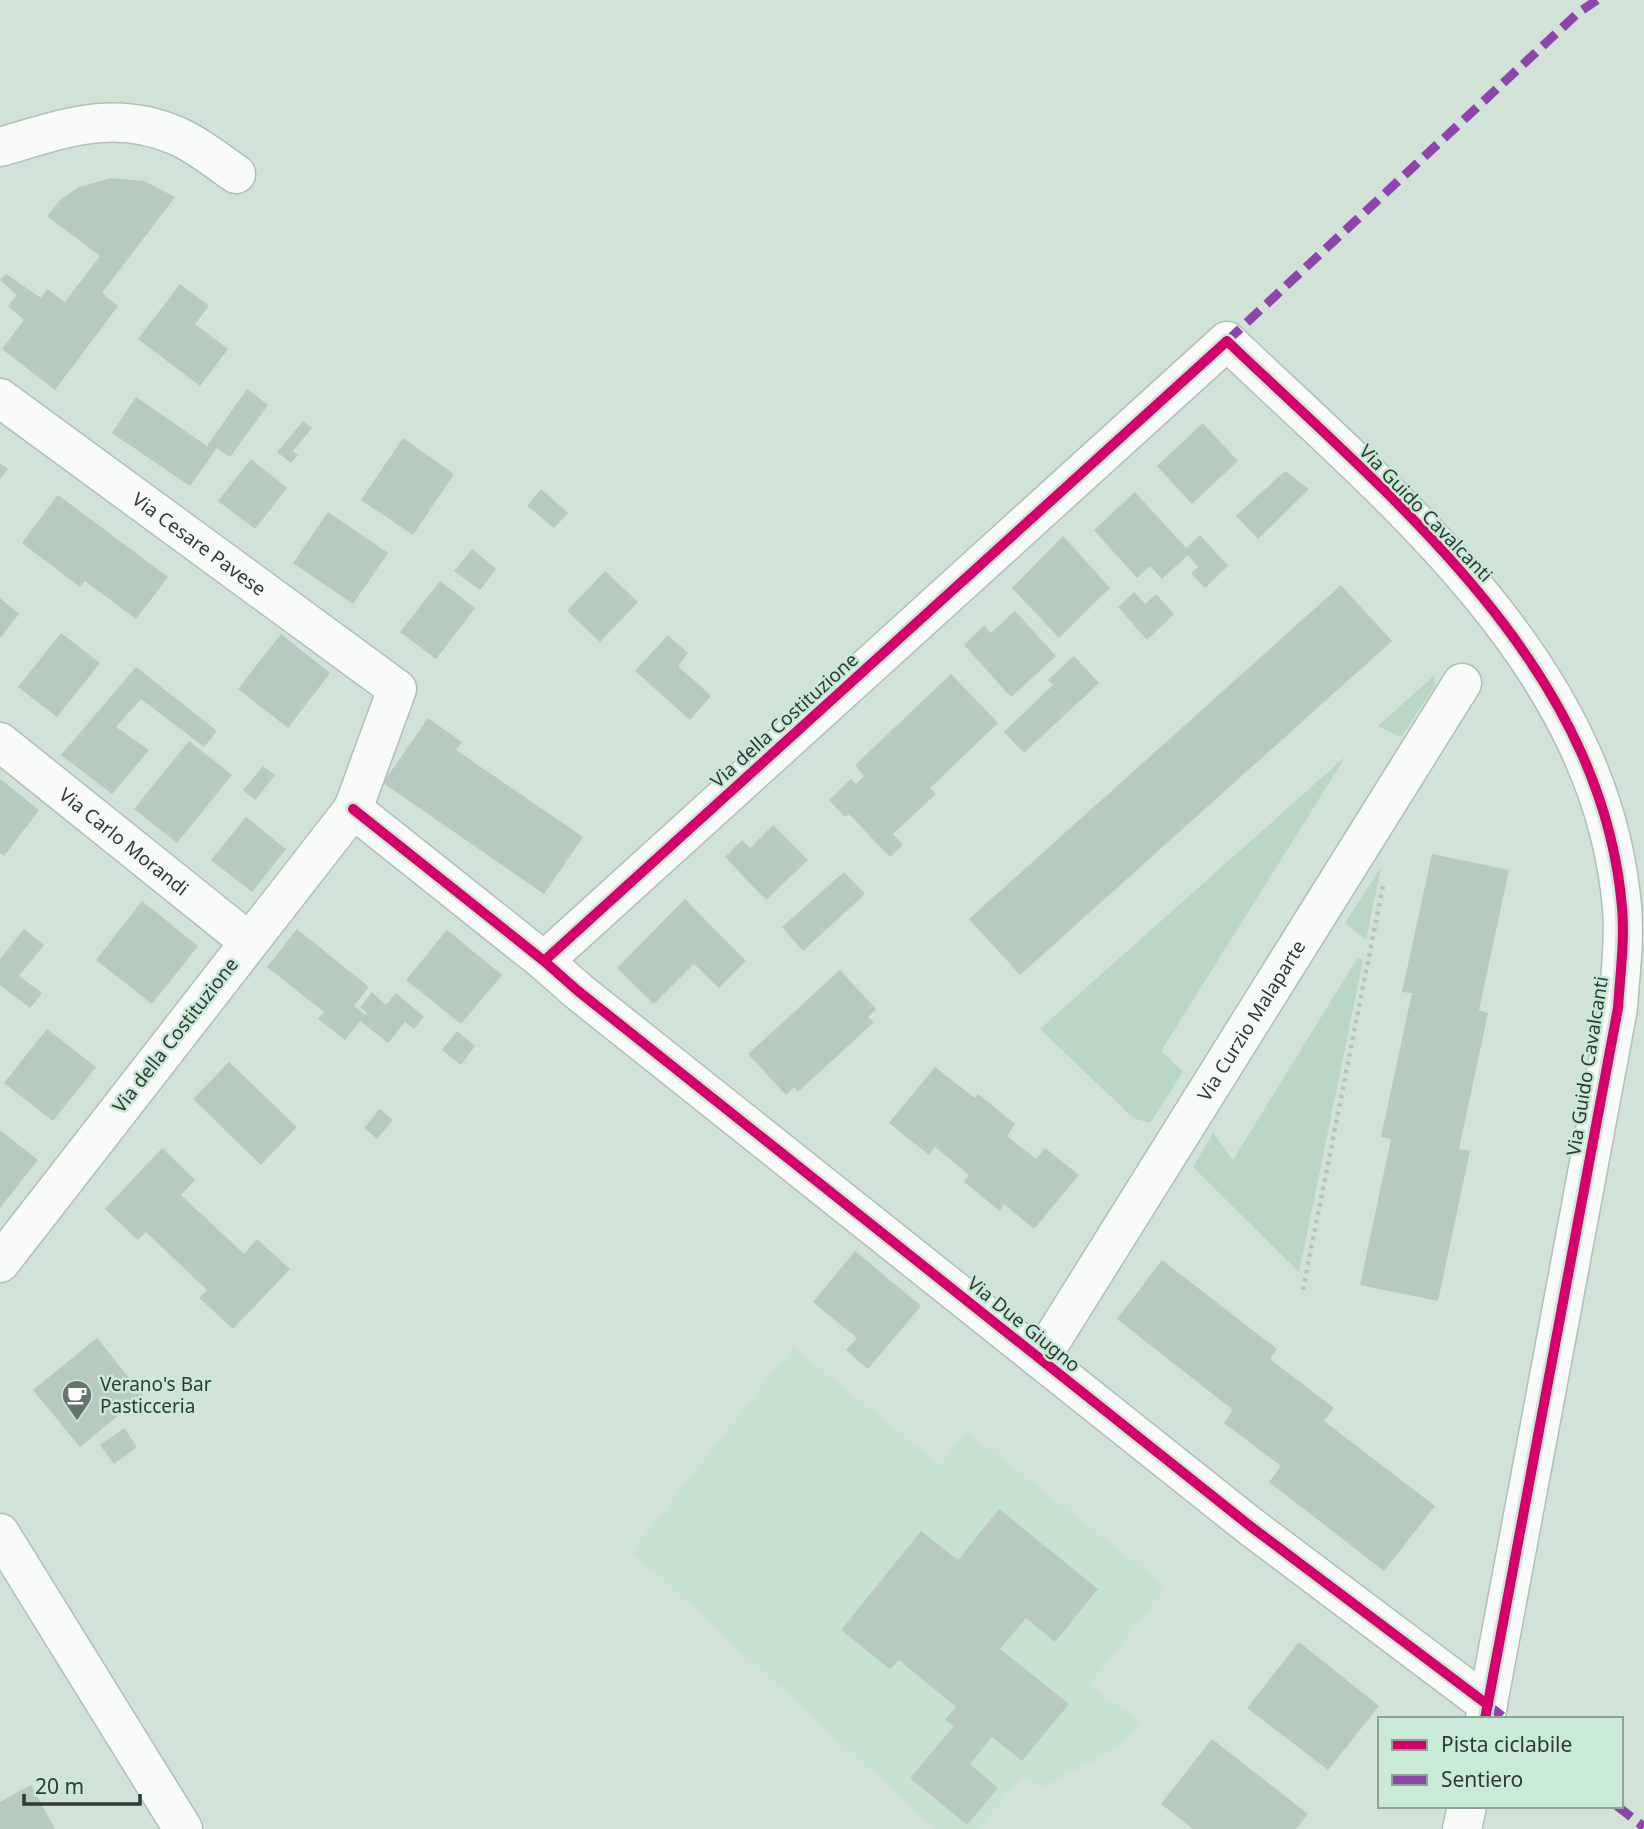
<svg xmlns="http://www.w3.org/2000/svg" width="1644" height="1829" font-family="'Noto Sans',sans-serif">
	<style>
		.built { fill: #c5e3d0 }
		.green { fill: #bad7c5 }
		.building { fill: #b7cabf }
		.lines { fill: none; stroke-linecap: round; stroke-linejoin: round }
		.street-casing { stroke: #b1c0b7; stroke-width: 41 }
		.secondary-casing { stroke: #b1c0b7; stroke-width: 41 }
		.path { stroke: #bbc2be; stroke-width: 4.5; stroke-dasharray: 3.5 5; stroke-linecap: butt }
		.street { stroke: #f8fbf9; stroke-width: 38 }
		.secondary { stroke: #f8fbf9; stroke-width: 38 }
		.quiet { stroke: #8e44ad; stroke-width: 9; stroke-dasharray: 18 9; stroke-linecap: butt }
		.cycleway-casing { stroke: #c9ead6; stroke-width: 15 }
		.cycleway { stroke: #d6006c; stroke-width: 10 }
		.labels { text-anchor: middle; dominant-baseline: central; stroke-width: 5; stroke-linejoin: round; paint-order: stroke }
		.street-label { font-size: 19px; fill: #2e3b33; stroke: #c9ead6 }
		.poi-label { font-size: 19px; fill: #2e3b33; stroke: #c9ead6; text-anchor: start }
	</style>
	<rect width="100%" height="100%" fill="#d1e2d7"/>
	<path class="built" d="M 793,1347 L 939,1465 L 968,1433 L 1166,1587 L 1090,1684 L 1142,1724 L 1118,1748 L 1041,1788 L 1024,1774 L 979,1829 L 936,1829 L 632,1551 Z"/>
	<path class="green" d="M 1435,675 L 1435,686 L 1401,737 L 1378,726 Z
		M 1346,756 L 1161,1051 L 1183,1072 L 1150,1123 L 1133,1118 L 1040,1029 Z
		M 1381,867 L 1366,940 L 1345,923 Z
		M 1358,957 L 1363,961 L 1299,1272 L 1193,1167 L 1213,1133 L 1233,1160 Z"/>
	<path class="building" d="M 111,178 L 144,181 L 175,197 L 102,293 L 118,306 L 55,390 L 2,349 L 24,320 L 8,306 L 17,295 L 0,280 L 6,274 L 41,298 L 47,289 L 65,302 L 100,256 L 47,216 L 61,199 L 79,187 Z
		M 180,284 L 209,306 L 195,324 L 228,349 L 200,386 L 138,339 Z
		M 247,389 L 268,405 L 230,457 L 217,448 L 190,486 L 112,433 L 136,397 L 207,446 Z
		M 303,421 L 312,428 L 293,451 L 298,455 L 291,463 L 277,452 Z
		M 1203,423 L 1238,461 L 1192,504 L 1157,466 Z
		M 403,438 L 454,474 L 413,535 L 361,500 Z
		M 251,459 L 287,488 L 255,529 L 218,501 Z
		M 0,463 L 8,469 L 0,479 Z
		M 1285,471 L 1309,489 L 1258,539 L 1236,516 Z
		M 541,489 L 568,513 L 554,528 L 527,506 Z
		M 1135,492 L 1186,548 L 1200,535 L 1228,566 L 1205,588 L 1191,573 L 1198,567 L 1188,555 L 1162,579 L 1150,566 L 1137,578 L 1094,530 Z
		M 58,495 L 168,577 L 136,619 L 85,581 L 80,587 L 22,543 Z
		M 328,512 L 388,553 L 353,604 L 293,563 Z
		M 1063,536 L 1110,588 L 1059,638 L 1012,588 Z
		M 472,549 L 496,569 L 480,590 L 454,571 Z
		M 605,571 L 638,602 L 600,642 L 567,611 Z
		M 440,581 L 475,608 L 436,659 L 400,632 Z
		M 1341,585 L 1392,641 L 1020,975 L 969,919 Z
		M 1134,592 L 1145,604 L 1156,594 L 1174,614 L 1147,640 L 1118,607 Z
		M 0,598 L 19,614 L 0,638 Z
		M 1015,611 L 1056,656 L 1011,697 L 964,645 L 984,626 L 991,633 Z
		M 61,633 L 100,663 L 57,717 L 18,687 Z
		M 281,634 L 330,673 L 288,728 L 238,689 Z
		M 668,635 L 688,653 L 678,666 L 711,696 L 690,720 L 635,671 Z
		M 1074,656 L 1099,683 L 1024,753 L 1004,732 L 1053,685 L 1048,680 Z
		M 136,667 L 217,731 L 204,747 L 141,699 L 116,727 L 149,750 L 112,794 L 61,755 Z
		M 951,674 L 998,723 L 930,788 L 936,794 L 893,834 L 903,845 L 890,857 L 849,814 L 845,817 L 829,800 L 851,779 L 856,784 L 864,776 L 855,765 Z
		M 428,718 L 462,742 L 456,750 L 583,837 L 544,894 L 383,783 Z
		M 189,741 L 232,775 L 177,843 L 134,809 Z
		M 263,766 L 275,775 L 255,800 L 243,790 Z
		M 0,779 L 39,810 L 4,856 L 0,853 Z
		M 246,817 L 286,849 L 252,892 L 211,860 Z
		M 773,825 L 808,860 L 766,900 L 725,857 L 742,840 L 750,848 Z
		M 1432,854 L 1509,870 L 1479,1010 L 1488,1013 L 1459,1149 L 1470,1151 L 1438,1301 L 1360,1285 L 1391,1139 L 1381,1137 L 1412,993 L 1402,992 Z
		M 844,872 L 865,894 L 803,951 L 782,927 Z
		M 685,899 L 746,961 L 719,988 L 694,964 L 654,1004 L 617,968 Z
		M 142,901 L 198,946 L 152,1004 L 96,960 Z
		M 24,929 L 44,945 L 19,976 L 42,993 L 30,1008 L 0,985 L 0,959 Z
		M 297,929 L 369,987 L 354,1006 L 365,1015 L 367,1013 L 360,1007 L 372,992 L 386,1005 L 396,993 L 424,1017 L 414,1029 L 405,1022 L 388,1043 L 360,1021 L 345,1040 L 318,1019 L 324,1012 L 267,967 Z
		M 447,930 L 502,975 L 461,1024 L 406,980 Z
		M 840,970 L 876,1009 L 868,1017 L 874,1022 L 798,1092 L 794,1087 L 786,1095 L 748,1054 Z
		M 47,1029 L 96,1067 L 53,1121 L 4,1083 Z
		M 457,1031 L 475,1046 L 461,1065 L 442,1050 Z
		M 229,1062 L 297,1127 L 261,1165 L 193,1099 Z
		M 935,1067 L 975,1098 L 978,1094 L 1015,1124 L 1007,1136 L 1036,1159 L 1045,1148 L 1079,1175 L 1034,1229 L 1004,1204 L 1000,1211 L 964,1182 L 969,1175 L 935,1147 L 929,1155 L 889,1123 Z
		M 380,1109 L 393,1120 L 377,1139 L 364,1128 Z
		M 0,1130 L 38,1160 L 0,1208 Z
		M 162,1148 L 195,1180 L 181,1195 L 244,1254 L 257,1239 L 290,1269 L 233,1329 L 199,1298 L 207,1290 L 146,1232 L 138,1240 L 105,1209 Z
		M 855,1251 L 921,1306 L 868,1369 L 846,1350 L 857,1338 L 813,1302 Z
		M 1162,1260 L 1277,1349 L 1270,1359 L 1334,1408 L 1324,1421 L 1435,1506 L 1384,1571 L 1269,1482 L 1281,1466 L 1224,1423 L 1233,1410 L 1117,1319 Z
		M 97,1338 L 143,1395 L 80,1447 L 33,1390 Z
		M 124,1428 L 137,1447 L 114,1464 L 100,1445 Z
		M 999,1509 L 1098,1589 L 1055,1642 L 1026,1618 L 1000,1649 L 1069,1704 L 1022,1761 L 992,1737 L 983,1748 L 970,1764 L 998,1788 L 967,1825 L 910,1778 L 954,1726 L 945,1719 L 956,1707 L 899,1660 L 890,1669 L 841,1630 L 921,1531 L 958,1560 Z
		M 1299,1642 L 1379,1706 L 1328,1770 L 1247,1708 Z
		M 1212,1739 L 1308,1814 L 1296,1829 L 1193,1829 L 1161,1804 Z
		M 31,1785 L 55,1829 L 0,1829 L 0,1802 Z"/>
	<g class="lines">
		<g class="street-casing">
			<g id="street">
				<path d="M 0,147 C 63,129 114,108 177,136 C 198,145 217,161 236,174"/>
				<path id="s1" d="M 0,398 L 397,689 L 353,809 L 0,1263"/>
				<path id="s2" d="M 0,742 L 248,941"/>
				<path d="M 353,809 L 544,961 L 1227,341 C 1391,498 1601,664 1622,907 C 1625,941 1620,975 1618,1008 L 1485,1719"/>
				<path d="M 544,961 L 578,991 L 1250,1526 L 1488,1705"/>
				<path id="s3" d="M 1040,1359 L 1462,683"/>
				<path d="M 1462,1829 L 1467,1806"/>
			</g>
		</g>
		<g class="secondary-casing">
			<path id="secondary" d="M 0,1533 L 183,1829"/>
		</g>
		<path class="path" d="M 1303,1290 L 1383,886"/>
		<use href="#street" class="street"/>
		<use href="#secondary" class="secondary"/>
		<path class="quiet" d="M 1227,341 L 1578,13 L 1597,0
			M 1488,1705 L 1506,1719
			M 1617,1806 L 1644,1827"/>
		<g class="cycleway-casing">
			<path id="cycleway" d="M 353,809 L 544,961 L 1227,341 C 1391,498 1601,664 1622,907 C 1625,941 1620,975 1618,1008 L 1485,1719
				M 544,961 L 578,991 L 1250,1526 L 1488,1705"/>
		</g>
		<use href="#cycleway" class="cycleway"/>
	</g>
	<defs>
		<g id="cafe-pin" transform="scale(1.575)"><path d="M0 17L-7.5 6A9.5 9.5 0 1 1 7.5 6Z" fill="#67756c" stroke="#c9ead6"/><path d="M-5.5-4.5H6V0H3Q3 3.5 0 3.5H-2.5Q-5.5 3.5-5.5 0ZM3-3.2v2h1.7v-2ZM-6 4.5H4V6H-6Z" fill="#fff"/></g>
	</defs>
	<g fill-rule="evenodd">
		<use href="#cafe-pin" x="77" y="1395"/>
	</g>
	<g class="labels">
		<g class="street-label">
			<text transform="translate(1426 513) rotate(46)">Via Guido Cavalcanti</text>
			<text stroke="none"><textPath href="#s1" startOffset="247">Via Cesare Pavese</textPath></text>
			<text transform="translate(784 720) rotate(-42)">Via della Costituzione</text>
			<text stroke="none"><textPath href="#s2" startOffset="159">Via Carlo Morandi</textPath></text>
			<text stroke="none"><textPath href="#s3" startOffset="399">Via Curzio Malaparte</textPath></text>
			<text transform="translate(175 1035) rotate(-52)">Via della Costituzione</text>
			<text transform="translate(1587 1066) rotate(-81)">Via Guido Cavalcanti</text>
			<text transform="translate(1024 1324) rotate(39)">Via Due Giugno</text>
		</g>
		<g class="poi-label">
			<text x="100" y="1384">Verano's Bar<tspan x="100" dy="22">Pasticceria</tspan></text>
		</g>
	</g>
	<rect x="1378" y="1717" width="245" height="91" fill="#c9ead6" stroke="#8ba495" stroke-width="2"/>
	<rect x="1392" y="1740" width="35" height="10" fill="#d6006c" stroke="#8ba495" stroke-width="2"/>
	<text x="1441" y="1752" font-size="21" fill="#2e3b33">Pista ciclabile</text>
	<rect x="1392" y="1775" width="35" height="10" fill="#8e44ad" stroke="#8ba495" stroke-width="2"/>
	<text x="1441" y="1787" font-size="21" fill="#2e3b33">Sentiero</text>
	<path d="M24 1794v10h116v-10" fill="none" stroke="#2e3b33" stroke-width="3.5"/>
	<text x="35" y="1794" font-size="21" fill="#2e3b33" stroke="#c9ead6" stroke-width="5" paint-order="stroke">20 m</text>
</svg>
